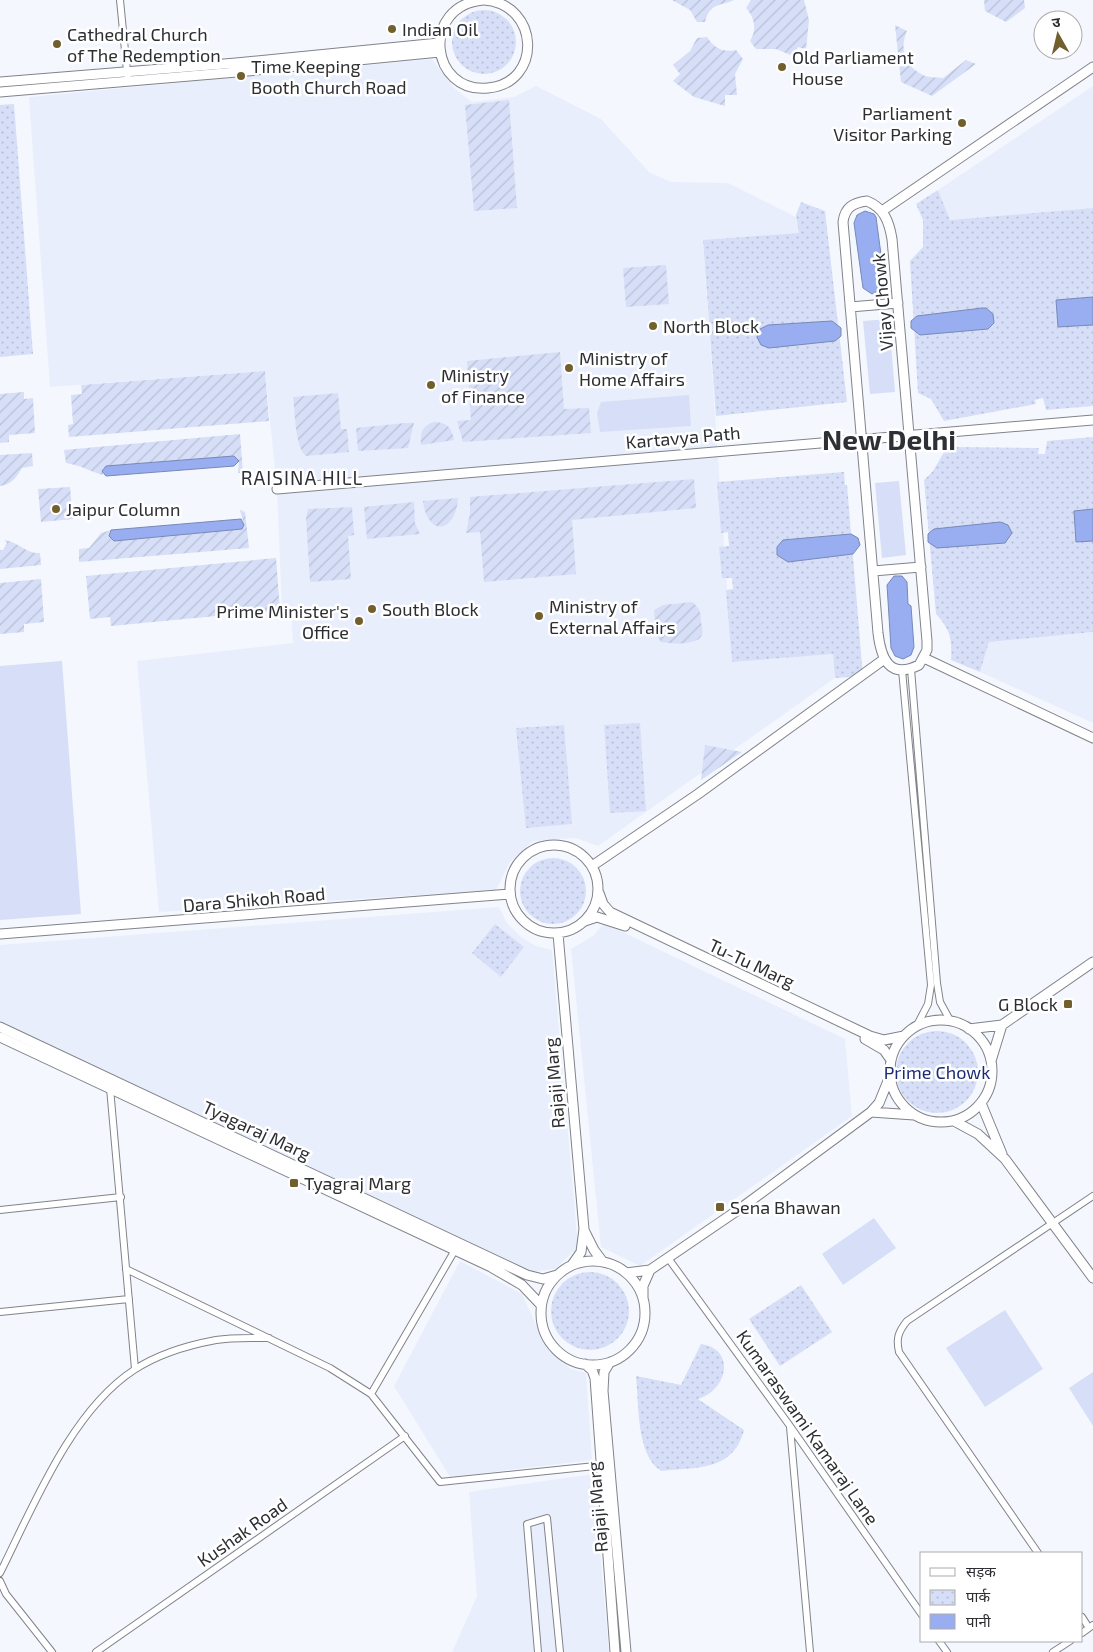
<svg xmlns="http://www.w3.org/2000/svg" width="1093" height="1652" font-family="'Exo 2','Noto Sans Devanagari',sans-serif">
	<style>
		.built { fill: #e9eefd }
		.grass { fill: #d6dff7 }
		.park { fill: url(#park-dots) }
		.garden { fill: url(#garden-furrows) }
		.water { fill: #98aef0; stroke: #7888b7 }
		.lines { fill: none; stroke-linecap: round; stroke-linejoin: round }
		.street-casing { stroke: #81838a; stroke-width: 8 }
		.secondary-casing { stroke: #81838a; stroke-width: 11 }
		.street { stroke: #fff; stroke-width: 6 }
		.secondary { stroke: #fff; stroke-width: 9 }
		.poi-dot { fill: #715f2d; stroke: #fff; stroke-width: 2 }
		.labels { text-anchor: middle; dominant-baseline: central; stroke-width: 5; stroke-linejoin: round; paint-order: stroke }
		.poi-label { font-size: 18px; fill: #2d2e31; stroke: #fff; text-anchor: start }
		.street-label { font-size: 18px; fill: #2d2e31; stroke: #fff }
		.park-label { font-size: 18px; fill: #1c2a74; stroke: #fff }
		.neighbourhood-label { font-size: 19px; letter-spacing: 1px; fill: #2e3036; stroke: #fff }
		.town-label { font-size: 28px; font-weight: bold; fill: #2e3036; stroke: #fff }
	</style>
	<defs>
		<pattern id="park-dots" width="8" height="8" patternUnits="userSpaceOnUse" patternTransform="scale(1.25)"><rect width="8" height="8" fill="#d6dff7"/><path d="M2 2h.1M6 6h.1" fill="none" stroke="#b8c0d4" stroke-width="1.8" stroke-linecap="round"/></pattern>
		<pattern id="garden-furrows" width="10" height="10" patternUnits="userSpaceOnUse" patternTransform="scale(1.25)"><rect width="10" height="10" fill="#d6dff7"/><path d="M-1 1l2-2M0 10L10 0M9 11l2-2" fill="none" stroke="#b8c0d4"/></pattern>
	</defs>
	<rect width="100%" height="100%" fill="#f4f7fe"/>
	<path class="built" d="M 432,59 L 454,88 L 472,102 L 514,97 L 536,86 L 601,119 L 649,172 L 671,182 L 728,183 L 796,217 L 800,233 L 703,241 L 732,661 L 833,654 L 835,678 L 598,846 L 576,838 L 533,841 L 510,862 L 496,890 L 159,912 L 137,661 L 293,643 L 291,610 L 282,609 L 277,489 L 265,371 L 50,387 L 29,97 Z
		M 1093,86 L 1093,208 L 950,220 L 938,190 Z
		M 1093,632 L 1093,723 L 980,672 L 989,642 Z
		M 499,907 L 507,923 L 521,937 L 536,946 L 552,950 L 578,1247 L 555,1269 L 531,1272 L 0,1021 L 0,945 Z
		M 604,923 L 845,1039 L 852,1116 L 640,1266 L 601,1247 L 571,949 L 593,936 Z
		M 460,1261 L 522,1294 L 547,1349 L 571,1369 L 586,1373 L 592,1460 L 450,1477 L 394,1386 Z
		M 593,1474 L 609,1652 L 452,1652 L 477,1596 L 469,1492 Z"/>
	<path class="grass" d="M 889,319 L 895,392 L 870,394 L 863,321 Z
		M 689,395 L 691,426 L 600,432 L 597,413 L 601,402 Z
		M 899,481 L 906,555 L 882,558 L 875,483 Z
		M 62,661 L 81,914 L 0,920 L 0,666 Z
		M 874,1218 L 896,1248 L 843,1285 L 822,1254 Z
		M 1005,1310 L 1043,1369 L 985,1407 L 946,1348 Z
		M 1093,1372 L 1093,1426 L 1069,1388 Z"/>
	<path class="park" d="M452 42a32 32 0 1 1 64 0a32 32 0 1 1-64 0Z
		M 14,104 L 33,354 L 0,357 L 0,105 Z
		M 938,190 L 950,220 L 1093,208 L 1093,406 L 1046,410 L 1043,398 L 1035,400 L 1036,404 L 944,421 L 931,399 L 918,393 L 910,261 L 923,247 L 923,220 L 916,204 Z
		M 801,202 L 825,211 L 847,402 L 716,416 L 703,240 L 799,233 L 796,215 Z
		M 1093,437 L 1093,632 L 989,642 L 980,672 L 951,660 C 952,638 951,631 936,614 L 924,480 L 933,471 L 947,447 L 1039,448 L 1038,454 L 1045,454 L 1047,441 Z
		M 844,472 L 845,485 L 847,485 L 863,676 L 835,678 L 833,654 L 732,662 L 726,590 L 733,589 L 732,578 L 722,578 L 719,547 L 729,546 L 728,532 L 721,533 L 717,482 Z
		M 640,723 L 646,811 L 610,813 L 604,725 Z
		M 564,725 L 572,824 L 526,828 L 516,728 Z
		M520 891a33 33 0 1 1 66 0a33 33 0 1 1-66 0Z
		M 495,924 L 524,947 L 501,977 L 472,953 Z
		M896 1072a41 41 0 1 1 82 0a41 41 0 1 1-82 0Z
		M551 1311a39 39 0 1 1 78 0a39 39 0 1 1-78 0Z
		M 801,1285 L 832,1332 L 780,1366 L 749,1319 Z
		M 701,1344 C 736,1349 728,1390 698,1399 L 744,1430 C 733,1472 696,1467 661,1471 C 636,1455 639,1404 636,1376 L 681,1385 Z"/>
	<path class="garden" d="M 672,0 L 734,0 C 722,6 710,2 705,22 L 697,22 L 690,10 Z
		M 751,0 L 804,0 L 809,20 L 806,49 L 798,47 L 793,56 L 776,49 L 756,49 L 750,41 C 757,30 755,18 746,8 Z
		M 984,0 L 1024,0 L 1025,8 L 1006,22 L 985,11 Z
		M 895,25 L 907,31 C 899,48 905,67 923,75 C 928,78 937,77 943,78 L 966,60 L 976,64 L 932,96 L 901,82 Z
		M 707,37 C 714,48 723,53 736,50 L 743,59 L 735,74 L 737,95 L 725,95 L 725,106 L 694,97 L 673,81 L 680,74 L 673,65 L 690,51 L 697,38 Z
		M 509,100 L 517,208 L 474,211 L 465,105 Z
		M 666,265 L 669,304 L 626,307 L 623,268 Z
		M 560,352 L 564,409 L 589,408 L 591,433 L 463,442 L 457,421 L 471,420 L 467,361 Z
		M 265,371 L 269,421 L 69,437 L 68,425 L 73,424 L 71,395 L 82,394 L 81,385 Z
		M 24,392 L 24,399 L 33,398 L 35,433 L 9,435 L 9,442 L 0,443 L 0,394 Z
		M 338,393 L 341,429 L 347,429 L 349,452 L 306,456 C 295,448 295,411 293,397 Z
		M 434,422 C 447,422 452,428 454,440 L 421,445 C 420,432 422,426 434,422 Z
		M 405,423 L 414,423 L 408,448 L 358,451 L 356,428 Z
		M 240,434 L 243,473 L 238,473 L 239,461 L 103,468 L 103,475 C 89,471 80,465 66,463 L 64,450 Z
		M 32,453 L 33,466 L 22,468 C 17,477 11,485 0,486 L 0,455 Z
		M 694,479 L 696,508 L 572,520 L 576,574 L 484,582 L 480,532 L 466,533 L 470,513 L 470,497 Z
		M 70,487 L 73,519 L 41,522 L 38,489 Z
		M 458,498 C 456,534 427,537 423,501 Z
		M 414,502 L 415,523 L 420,534 L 367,539 L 364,507 Z
		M 352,507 L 354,535 L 348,536 L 351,579 L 310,582 L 306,518 L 308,509 Z
		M 240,510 L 245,512 L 249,548 L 79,562 L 79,549 L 89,548 L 101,533 L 111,530 L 109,533 L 114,541 L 241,529 L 243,521 Z
		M 4,540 C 19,542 26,554 40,553 L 41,565 L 0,569 L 0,550 L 3,550 L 7,543 Z
		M 276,558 L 280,610 L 111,626 L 110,617 L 90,619 L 86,576 Z
		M 41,579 L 44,622 L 24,624 L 24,632 L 0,634 L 0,583 Z
		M 692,602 C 700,608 701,613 701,622 C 702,627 704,634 700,638 C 692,645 671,644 661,642 L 656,635 L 654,610 L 663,605 Z
		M 705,745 L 742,752 L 701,780 Z"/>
	<path class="water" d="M 865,211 L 874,214 L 876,217 L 882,262 L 880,264 L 882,289 L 872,294 L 863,288 L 854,223 L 857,215 Z
		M 1093,297 L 1093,325 L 1058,327 L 1056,300 Z
		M 982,308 L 986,308 L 993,314 L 994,323 L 988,329 L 920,335 L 911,328 L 911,321 L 917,316 Z
		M 832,321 L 841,328 L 841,336 L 835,341 L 769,348 L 761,345 L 757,337 L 760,329 L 768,325 Z
		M 234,456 L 239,461 L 234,466 L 106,476 L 102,471 L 106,466 Z
		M 1093,509 L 1093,541 L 1076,542 L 1074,511 Z
		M 241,519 L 244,525 L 242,529 L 114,541 L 109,536 L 111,530 Z
		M 1000,522 L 1008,525 L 1012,533 L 1005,543 L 937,548 L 928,542 L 928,534 L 934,529 Z
		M 851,534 L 858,538 L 860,545 L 853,554 L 788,562 L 777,555 L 777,547 L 783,540 Z
		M 894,576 L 902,576 L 907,582 L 908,604 L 911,606 L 914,647 L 911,655 L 903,659 L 895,656 L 891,648 L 887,585 Z"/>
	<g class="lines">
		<g class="street-casing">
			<path id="street" d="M 120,0 L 128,81
				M 911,669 L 937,983 L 940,1002 L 951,1022
				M 902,670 L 931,985 L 928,1004 L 916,1027
				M 110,1088 L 135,1369
				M 0,1210 L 121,1197
				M 668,1258 L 790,1426 L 922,1615
				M 126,1269 L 330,1368 L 371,1394 L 440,1482 L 605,1465
				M 0,1312 L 129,1299
				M 371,1394 L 455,1250
				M 790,1427 L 810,1652
				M 1038,1553 L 899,1352 C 896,1339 898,1332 907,1321 L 1093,1196
				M 0,1573 C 33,1507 71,1411 134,1370 C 158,1354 189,1345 216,1340 C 233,1337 252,1338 269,1338
				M 0,1581 L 6,1594 L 52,1652
				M 1082,1617 L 1089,1628
				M 1082,1633 L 1093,1625
				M 939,1641 L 947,1652
				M 96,1652 L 405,1436
				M 538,1652 L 527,1524 L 547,1518 L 560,1652
				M 1053,1652 L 1070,1641"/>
		</g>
		<g class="secondary-casing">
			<path id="secondary" d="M 483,0 C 420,6 430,94 488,88 C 543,83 540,4 484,0
				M 0,82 L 236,63 L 439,43
				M 0,92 L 237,72 L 440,52
				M 867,201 C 884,208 889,221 892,239 L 927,641 L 927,650 L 919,665 C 889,680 881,658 878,633 L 843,222 C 845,207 853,203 867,201 Z
				M 882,211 L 1093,67
				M 850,307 L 898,303
				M 277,489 L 1093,420
				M 873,571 L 921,567
				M 924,658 L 1093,738
				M510 889a44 44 0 1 1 88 0a44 44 0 1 1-88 0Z
				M 592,866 L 698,794 L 883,660
				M 599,893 L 603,904 L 610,912 L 870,1036 L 884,1040 L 904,1036
				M 585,921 L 597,917 L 625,926
				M 0,934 L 510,894
				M 558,934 L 584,1229 L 581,1252 L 572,1265
				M890 1071a51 51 0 1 1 102 0a51 51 0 1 1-102 0Z
				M 0,1027 L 527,1275 L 543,1279 L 557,1275
				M 969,1029 L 1002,1025 L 1093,962
				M 0,1037 L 491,1267 L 522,1285 L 541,1305
				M 865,1039 L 884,1050 L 891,1060
				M 991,1061 L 1002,1025
				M 981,1103 L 1002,1154
				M 871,1112 L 914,1115
				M 954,1121 L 978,1134 L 1005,1159 L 1093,1278
				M 584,1230 L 594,1250 L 603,1262
				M541 1313a52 52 0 1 1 104 0a52 52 0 1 1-104 0Z
				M 626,1273 L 650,1270
				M 643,1298 L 643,1286 L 650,1270 L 741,1208 L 871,1112 L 879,1103 L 890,1076
				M 610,1362 L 604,1372 L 603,1391 L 626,1652
				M 585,1364 L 592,1370 L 595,1378 L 615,1652"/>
		</g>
		<use href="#street" class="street"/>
		<use href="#secondary" class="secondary"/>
	</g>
	<g class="poi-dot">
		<circle cx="392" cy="29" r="5"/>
		<circle cx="57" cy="44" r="5"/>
		<circle cx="782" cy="67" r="5"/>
		<circle cx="241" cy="76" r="5"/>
		<circle cx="962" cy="123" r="5"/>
		<circle cx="653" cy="326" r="5"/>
		<circle cx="569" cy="368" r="5"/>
		<circle cx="431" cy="385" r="5"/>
		<circle cx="56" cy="509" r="5"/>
		<circle cx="372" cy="609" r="5"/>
		<circle cx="539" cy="616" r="5"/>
		<circle cx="359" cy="621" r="5"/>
		<rect x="1063" y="999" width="10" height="10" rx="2.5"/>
		<rect x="289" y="1178" width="10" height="10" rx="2.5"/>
		<rect x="715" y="1202" width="10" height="10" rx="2.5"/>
	</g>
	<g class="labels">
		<g class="poi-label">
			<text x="402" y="29">Indian Oil</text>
			<text x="67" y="34">Cathedral Church<tspan x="67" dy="21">of The Redemption</tspan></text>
			<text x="792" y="57">Old Parliament<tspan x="792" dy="21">House</tspan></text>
			<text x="251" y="66">Time Keeping<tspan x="251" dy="21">Booth Church Road</tspan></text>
			<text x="952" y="113" text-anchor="end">Parliament<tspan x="952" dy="21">Visitor Parking</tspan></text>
			<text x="663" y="326">North Block</text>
			<text x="579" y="358">Ministry of<tspan x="579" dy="21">Home Affairs</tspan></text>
			<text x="441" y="375">Ministry<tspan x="441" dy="21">of Finance</tspan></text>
			<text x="66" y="509">Jaipur Column</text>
			<text x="549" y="606">Ministry of<tspan x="549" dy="21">External Affairs</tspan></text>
			<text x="382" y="609">South Block</text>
			<text x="349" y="611" text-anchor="end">Prime Minister's<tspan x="349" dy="21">Office</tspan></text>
			<text x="1058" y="1004" text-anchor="end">G Block</text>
			<text x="304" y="1183">Tyagraj Marg</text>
			<text x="730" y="1207">Sena Bhawan</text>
		</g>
		<g class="street-label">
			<text transform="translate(882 302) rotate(-95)">Vijay Chowk</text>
			<text transform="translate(683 437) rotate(-5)">Kartavya Path</text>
			<text transform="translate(254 899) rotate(-5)">Dara Shikoh Road</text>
			<text transform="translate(752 963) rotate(25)">Tu-Tu Marg</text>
			<text transform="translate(554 1083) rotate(-95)">Rajaji Marg</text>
			<text transform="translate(257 1130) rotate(25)">Tyagaraj Marg</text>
			<text transform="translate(808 1427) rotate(55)">Kumaraswami Kamaraj Lane</text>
			<text transform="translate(597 1507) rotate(-95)">Rajaji Marg</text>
			<text transform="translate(242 1532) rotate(-35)">Kushak Road</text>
		</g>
		<g class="park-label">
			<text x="937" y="1072">Prime Chowk</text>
		</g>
		<g class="neighbourhood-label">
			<text x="302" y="477">RAISINA HILL</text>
		</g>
		<g class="town-label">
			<text x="889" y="439">New Delhi</text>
		</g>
	</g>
	<rect x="920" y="1552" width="162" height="90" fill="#ffffff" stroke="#ababad"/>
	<rect x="930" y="1568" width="25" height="8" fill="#ffffff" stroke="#ababad"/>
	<text x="966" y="1577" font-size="15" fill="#2d2e31">सड़क</text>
	<rect x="930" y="1590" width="25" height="15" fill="url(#park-dots)" stroke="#ababad"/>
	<text x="966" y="1602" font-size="15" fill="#2d2e31">पार्क</text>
	<rect x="930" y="1614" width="25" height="15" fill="#98aef0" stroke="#ababad"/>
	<text x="966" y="1627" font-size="15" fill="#2d2e31">पानी</text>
	<g transform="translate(1058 35) rotate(352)"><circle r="24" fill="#ffffff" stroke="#ababad"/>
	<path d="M0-4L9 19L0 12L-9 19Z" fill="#715f2d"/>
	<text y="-8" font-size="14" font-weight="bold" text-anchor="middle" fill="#2d2e31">उ</text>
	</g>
</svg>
